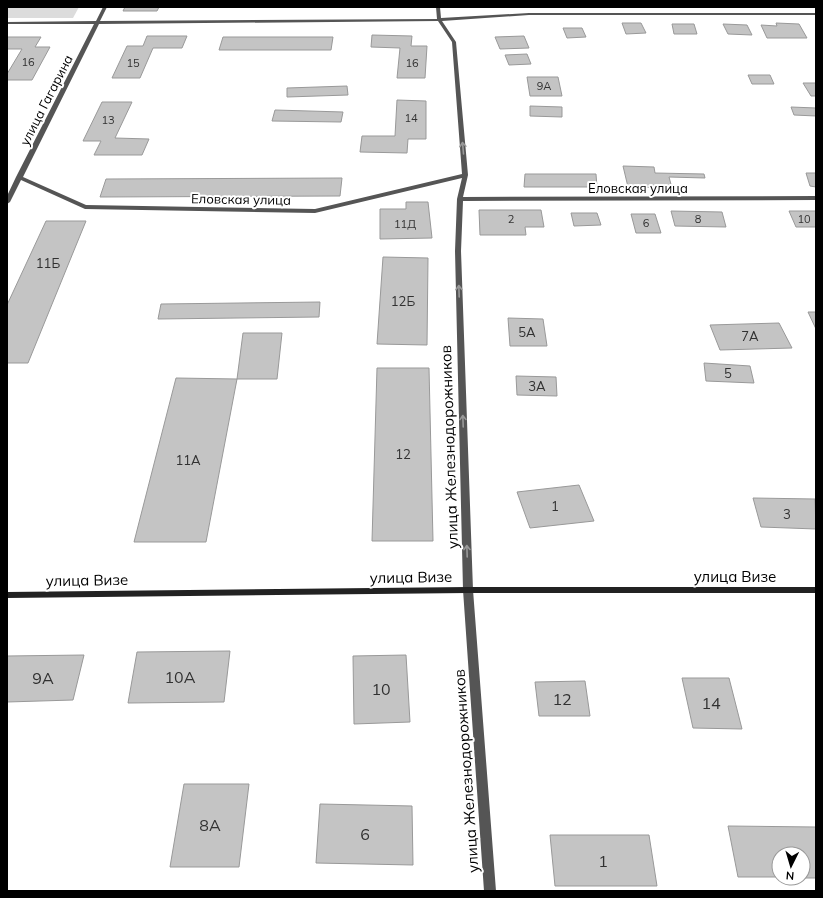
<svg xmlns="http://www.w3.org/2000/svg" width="823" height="898" font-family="Mulish,sans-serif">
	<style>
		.green { fill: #dcdcdc }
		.building { fill: #c4c4c4; stroke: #999 }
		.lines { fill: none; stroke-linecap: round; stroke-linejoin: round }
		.street { fill: #555; fill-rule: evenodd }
		.secondary { fill: #222; fill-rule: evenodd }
		.oneway { stroke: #999 }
		.labels { text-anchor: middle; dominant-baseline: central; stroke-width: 4; stroke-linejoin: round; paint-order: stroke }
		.far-number-label { font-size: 11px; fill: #313131 }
		.far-street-label { font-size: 13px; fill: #000; stroke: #fff }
		.number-label { font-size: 13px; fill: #313131 }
		.street-label { font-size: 15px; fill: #000; stroke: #fff }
		.near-number-label { font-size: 16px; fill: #313131 }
	</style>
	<rect width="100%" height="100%" fill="#fff"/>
	<path class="green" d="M 7,7 L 79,7 L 73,18 L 7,18 Z"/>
	<path class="building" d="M 125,7 L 159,7 L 157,11 L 123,11 Z
		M 622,23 L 641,23 L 646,33 L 626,34 Z
		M 776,23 L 799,24 L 807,38 L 767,38 L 761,25 L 777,26 Z
		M 672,24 L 694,24 L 697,34 L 674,34 Z
		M 723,24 L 747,25 L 752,35 L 728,34 Z
		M 563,28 L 582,28 L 586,37 L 567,38 Z
		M 372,35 L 412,36 L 411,46 L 427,46 L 425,78 L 397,78 L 400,48 L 371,47 Z
		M 147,36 L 187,36 L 182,48 L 153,48 L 140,78 L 112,78 L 127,46 L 143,46 Z
		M 524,36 L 529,48 L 500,49 L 495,37 Z
		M 7,37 L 41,37 L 35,47 L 50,47 L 32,80 L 7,80 L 7,74 L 22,49 L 7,49 Z
		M 223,37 L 333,37 L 331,50 L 219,50 Z
		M 527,54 L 531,64 L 509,65 L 505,55 Z
		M 748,75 L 770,75 L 774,84 L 752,84 Z
		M 527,77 L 558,77 L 562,96 L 530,96 Z
		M 803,83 L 816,83 L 816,96 L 811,96 Z
		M 347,86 L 348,95 L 287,97 L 287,88 Z
		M 397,100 L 426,101 L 426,139 L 408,139 L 407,153 L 360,152 L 362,136 L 395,136 Z
		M 102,102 L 132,102 L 115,138 L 149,139 L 142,155 L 94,155 L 101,141 L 83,141 Z
		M 530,106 L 562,107 L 562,117 L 530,116 Z
		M 791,107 L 816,108 L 816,116 L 794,115 Z
		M 275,110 L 343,112 L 341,122 L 272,121 Z
		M 623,166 L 654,167 L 655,173 L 704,174 L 705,178 L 669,177 L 672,188 L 628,187 Z
		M 806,173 L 816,173 L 816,187 L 810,186 Z
		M 525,174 L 596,174 L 597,187 L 524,187 Z
		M 342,178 L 340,196 L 100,197 L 106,179 Z
		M 406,202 L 428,202 L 432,238 L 380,239 L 380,209 L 406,209 Z
		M 479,210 L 541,210 L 544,227 L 525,227 L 526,235 L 480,235 Z
		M 671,211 L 722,212 L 726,227 L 675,226 Z
		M 789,211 L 816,211 L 816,227 L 796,227 Z
		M 571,213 L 597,213 L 601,225 L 574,226 Z
		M 631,214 L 655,214 L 661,233 L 636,233 Z
		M 46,221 L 86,221 L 28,363 L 7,363 L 7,305 Z
		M 383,257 L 428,258 L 427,345 L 377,344 Z
		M 320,302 L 319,317 L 158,319 L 161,304 Z
		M 808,312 L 816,312 L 816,329 Z
		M 508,318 L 543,319 L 547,346 L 510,346 Z
		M 779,323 L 792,348 L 720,350 L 710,325 Z
		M 243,333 L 282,333 L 277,379 L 237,379 Z
		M 704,363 L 750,366 L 754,383 L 706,381 Z
		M 377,368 L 429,368 L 433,541 L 372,541 Z
		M 516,376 L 556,377 L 557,396 L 517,395 Z
		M 176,378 L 237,379 L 206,542 L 134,542 Z
		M 579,485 L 594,521 L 530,528 L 517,492 Z
		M 753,498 L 815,499 L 816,529 L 761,527 Z
		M 230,651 L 224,702 L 128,703 L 137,652 Z
		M 84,655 L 73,700 L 7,702 L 7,656 Z
		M 406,655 L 410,722 L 354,724 L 353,656 Z
		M 682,678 L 729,678 L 742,729 L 693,728 Z
		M 585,681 L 590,716 L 539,716 L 535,682 Z
		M 184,784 L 249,784 L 239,867 L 170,867 Z
		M 320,804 L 412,806 L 413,865 L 316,863 Z
		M 728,826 L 816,827 L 816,878 L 803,878 L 803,854 L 779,854 L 779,877 L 738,877 Z
		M 550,835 L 649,835 L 657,886 L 555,886 Z"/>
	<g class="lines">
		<path class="street" d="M 103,7 L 107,7 L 100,21 L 437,19 L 436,7 L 440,7 L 441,18 L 529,13 L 816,13 L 816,15 L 529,15 L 442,21 L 456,42 L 468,175 L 463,197 L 816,196 L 816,200 L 463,201 L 461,251 L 473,590 L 496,891 L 484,891 L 463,590 L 455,251 L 457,199 L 462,178 L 315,213 L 85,209 L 21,180 L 10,202 L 7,204 L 7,196 L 16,177 L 94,24 L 7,24 L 7,22 L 96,21 ZM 438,21 L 452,42 L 462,174 L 315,209 L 86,205 L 23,177 L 99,24 Z"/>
		<path class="secondary" d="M 468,587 L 816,587 L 816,593 L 468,593 L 7,598 L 7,592 Z"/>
	</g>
	<defs><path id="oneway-shaft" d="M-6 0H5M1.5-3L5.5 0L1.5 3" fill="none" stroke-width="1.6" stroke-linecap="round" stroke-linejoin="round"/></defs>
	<g class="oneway">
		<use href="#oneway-shaft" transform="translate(463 148) rotate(-95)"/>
		<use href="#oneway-shaft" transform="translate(459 291) rotate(-92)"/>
		<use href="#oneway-shaft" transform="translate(463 421) rotate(-92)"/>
		<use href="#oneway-shaft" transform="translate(467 551) rotate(-92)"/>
	</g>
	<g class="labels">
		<g class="far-number-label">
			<text x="28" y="62">16</text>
			<text x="133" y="63">15</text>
			<text x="412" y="63">16</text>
			<text x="544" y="86">9А</text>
			<text x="411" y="118">14</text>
			<text x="108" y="120">13</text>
			<text x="511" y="219">2</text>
			<text x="698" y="219">8</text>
			<text x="804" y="219">10</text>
			<text x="646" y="223">6</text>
			<text x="405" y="224">11Д</text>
		</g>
		<g class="far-street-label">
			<text transform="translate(46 100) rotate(-63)">улица Гагарина</text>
			<text x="638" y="188">Еловская улица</text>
			<text transform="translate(241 199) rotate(1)">Еловская улица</text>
		</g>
		<g class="number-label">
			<text x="48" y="263">11Б</text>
			<text x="403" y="301">12Б</text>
			<text x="527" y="332">5А</text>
			<text x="750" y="336">7А</text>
			<text x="728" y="373">5</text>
			<text x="537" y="386">3А</text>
			<text x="403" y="454">12</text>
			<text x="188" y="460">11А</text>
			<text x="555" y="506">1</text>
			<text x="787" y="514">3</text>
		</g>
		<g class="street-label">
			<text transform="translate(449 447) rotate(-92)">улица Железнодорожников</text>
			<text x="735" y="576">улица Визе</text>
			<text transform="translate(411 577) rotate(-1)">улица Визе</text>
			<text transform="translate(87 580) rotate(-1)">улица Визе</text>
			<text transform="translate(466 771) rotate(-94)">улица Железнодорожников</text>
		</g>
		<g class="near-number-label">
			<text x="180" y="677">10А</text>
			<text x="43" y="678">9А</text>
			<text x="381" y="689">10</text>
			<text x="562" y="699">12</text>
			<text x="711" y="703">14</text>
			<text x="210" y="825">8А</text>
			<text x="365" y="834">6</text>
			<text x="603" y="861">1</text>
		</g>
	</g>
	<rect width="823" height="898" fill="none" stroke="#000000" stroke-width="16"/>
	<g transform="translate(791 866) rotate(185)"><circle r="19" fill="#ffffff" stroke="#999999"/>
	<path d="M0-3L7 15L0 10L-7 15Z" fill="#000000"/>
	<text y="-6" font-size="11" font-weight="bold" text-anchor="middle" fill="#000000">N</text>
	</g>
</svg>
